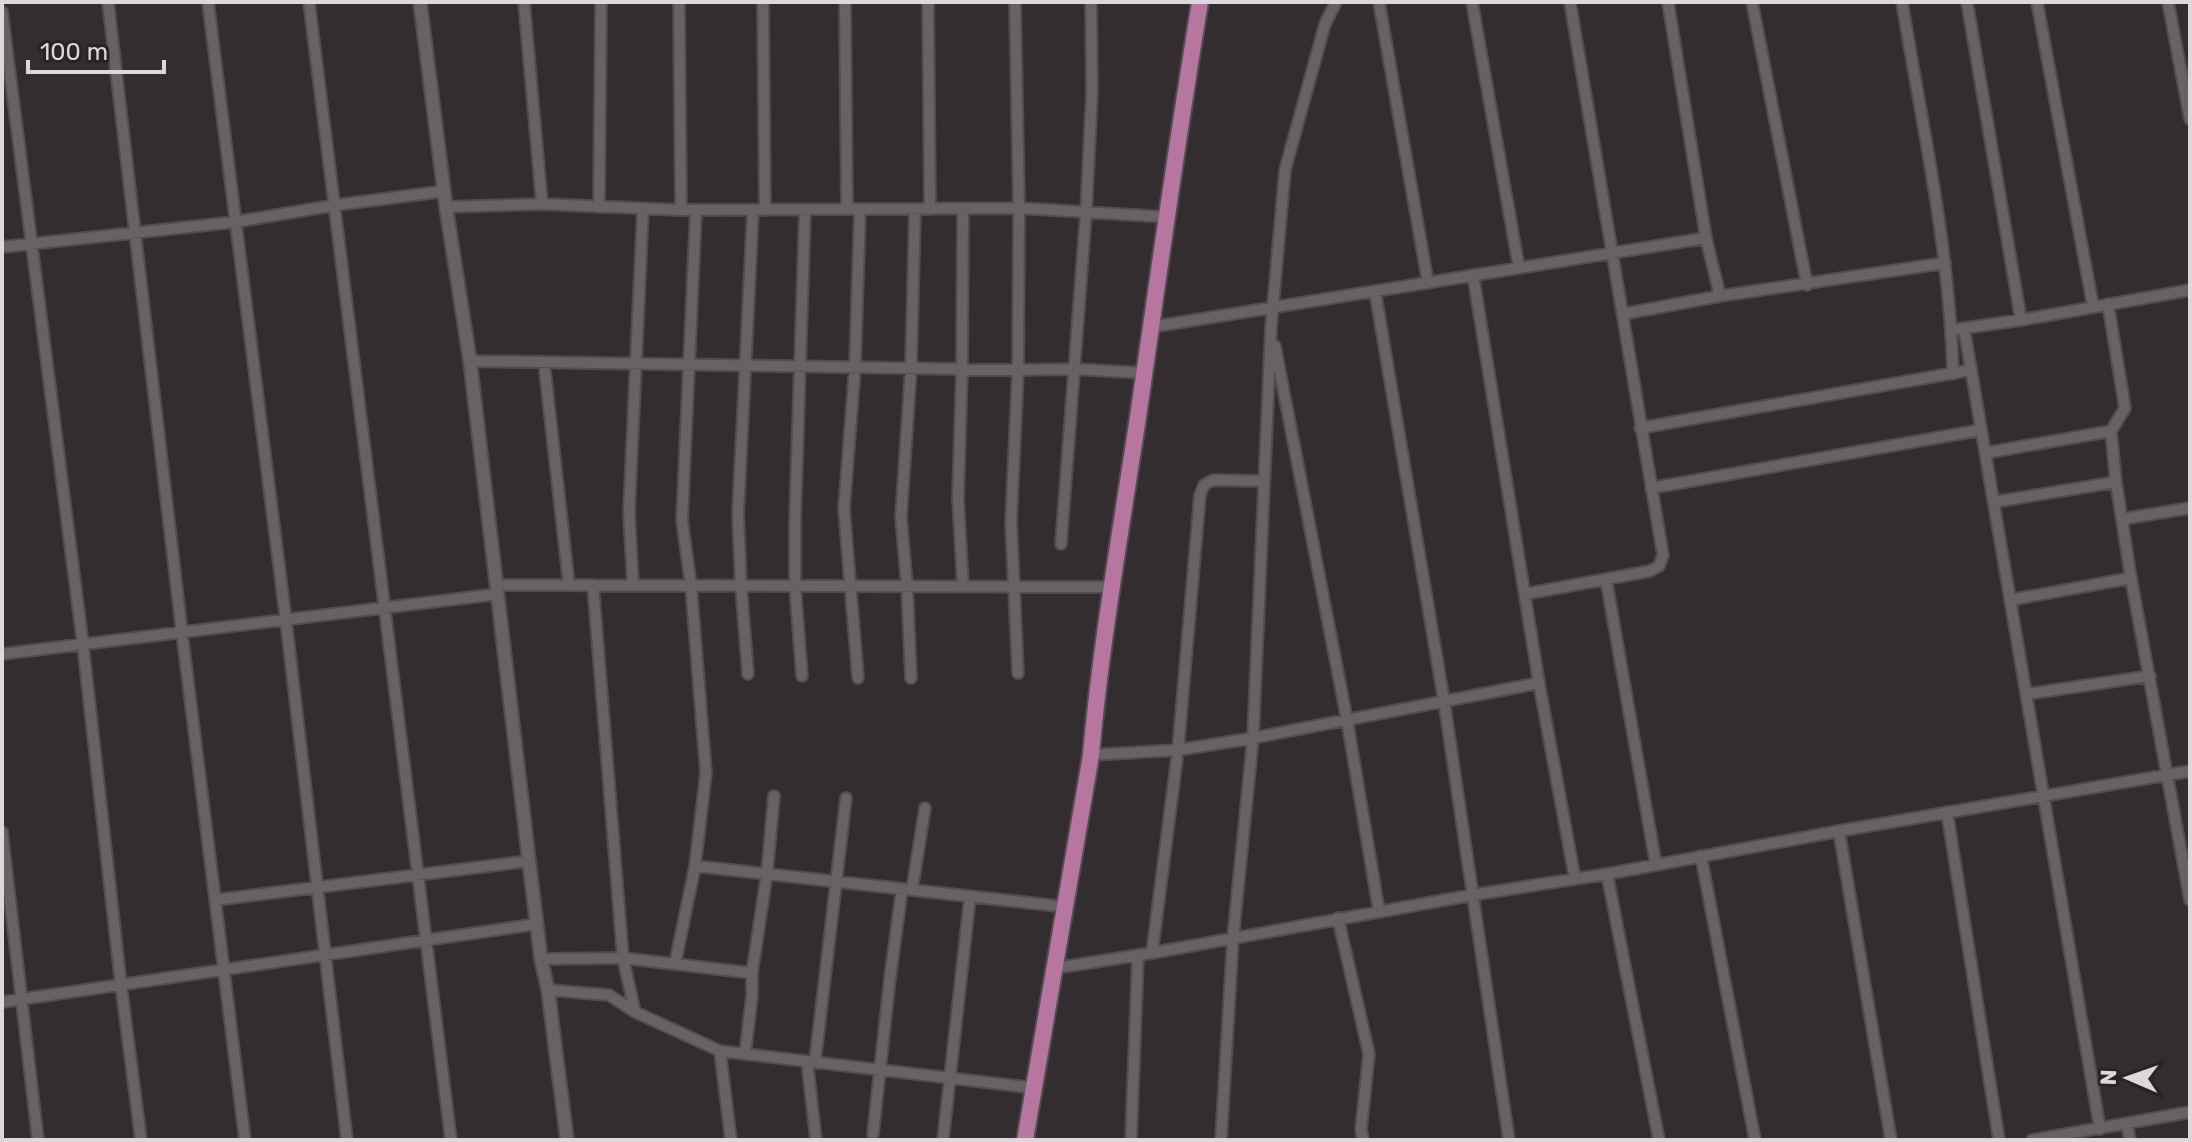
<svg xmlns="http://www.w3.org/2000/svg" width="2192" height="1142" font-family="Rubik,sans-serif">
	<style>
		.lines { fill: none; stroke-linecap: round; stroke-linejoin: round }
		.minor-casing { stroke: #514c4f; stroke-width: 14 }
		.tertiary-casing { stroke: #514c4f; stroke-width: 16 }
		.primary-casing { stroke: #514c4f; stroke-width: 20 }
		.minor { stroke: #686165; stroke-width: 10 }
		.tertiary { stroke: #686165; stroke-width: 12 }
		.primary { stroke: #b776a0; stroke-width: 16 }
	</style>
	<rect width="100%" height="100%" fill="#332d30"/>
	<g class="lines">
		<g class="minor-casing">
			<path id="minor" d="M 108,2 L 182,633 L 245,1140
				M 208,2 L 286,621 L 347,1140
				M 309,2 L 451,1140
				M 524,2 L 542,204
				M 679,2 L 681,210
				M 763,2 L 765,210
				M 845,2 L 847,209
				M 928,2 L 930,209
				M 1015,2 L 1019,208 L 1018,370 L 1011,522 L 1018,673
				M 1379,2 L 1428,283
				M 1472,2 L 1519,268
				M 1668,2 L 1706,238 L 1720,296
				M 1752,2 L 1807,285
				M 1902,2 C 1922,125 1950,249 1953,374
				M 1967,2 L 2021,320
				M 2037,2 L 2093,306
				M 2168,2 L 2190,119
				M 2,12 L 83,645 L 121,985 L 141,1140
				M 446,207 L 542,204 L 681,210 L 1019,208 L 1167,217
				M 599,207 L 601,2
				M 2,247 L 235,222 L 336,205 L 445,191
				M 1473,275 L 1539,683 L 1575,879
				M 1375,291 L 1444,701 L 1509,1140
				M 2108,304 L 2125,408 L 2111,431 L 2116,482 L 2131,578 L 2190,900
				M 1623,314 L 1720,296 L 1945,263
				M 1151,327 L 1706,238
				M 1964,328 L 2100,1129
				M 1958,329 L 2021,320 L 2190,290
				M 1275,346 L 1347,720 L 1379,911
				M 470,361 L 1018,370 L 1074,369 L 1144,373
				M 544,362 L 569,585
				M 1640,428 L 1971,370
				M 1985,453 L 2111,431
				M 1651,488 L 1981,430
				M 1994,502 L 2116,482
				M 2122,519 L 2190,508
				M 1061,544 L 1086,213 L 1092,92 L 1091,2
				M 1606,579 L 1656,865
				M 497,585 L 1113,587
				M 593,585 L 623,958 L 635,1012
				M 633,585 L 629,512 L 643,209
				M 963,586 L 958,498 L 962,369 L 963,209
				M 1525,594 L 1650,571 L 1659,566 L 1663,555 L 1570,2
				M 2010,600 L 2131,578
				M 2,654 L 498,594
				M 748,674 L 741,586 L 738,514 L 753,210
				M 802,676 L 795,586 L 795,522 L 805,210
				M 858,678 L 844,509 L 855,367 L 860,209
				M 911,678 L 907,586 L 901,517 L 911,368 L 915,209
				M 2027,694 L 2150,676
				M 1091,755 L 1178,750 L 1253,738 L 1539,683
				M 1947,812 L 1999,1140
				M 1839,831 L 1891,1140
				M 2,832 L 38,1140
				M 1701,856 L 1755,1140
				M 695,866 L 1067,907
				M 1607,874 L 1659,1140
				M 912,890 L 925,808
				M 215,900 L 529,861
				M 1338,918 L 1369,1054 L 1361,1129 L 1363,1140
				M 1152,953 L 1178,750 L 1200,495 L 1204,485 L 1213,480 L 1264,481
				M 541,959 L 623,958 L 752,973
				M 675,964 L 695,866 L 706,773 L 691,586 L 682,520 L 696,210
				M 1056,968 L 1152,953 L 1472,895 L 1607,874 L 1839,831 L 2190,771
				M 548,990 L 609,995 L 635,1012 L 720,1051 L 1035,1088
				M 2,1002 L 537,924
				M 720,1051 L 731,1140
				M 745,1054 L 752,996 L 752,973 L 767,873 L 774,796
				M 807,1061 L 816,1140
				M 815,1062 L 846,798
				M 2127,1125 L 2130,1140
				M 873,1134 L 890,978 L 902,889
				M 943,1140 L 970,897
				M 1131,1140 L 1138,955
				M 1221,1140 L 1233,938 L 1253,738 L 1271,328 L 1285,170 L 1325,24 L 1336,2
				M 2032,1140 L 2190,1112"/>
		</g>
		<g class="tertiary-casing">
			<path id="tertiary" d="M 420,2 L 446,207 L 470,361 L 529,861 L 541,959 L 548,990 L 567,1140"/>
		</g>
		<g class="primary-casing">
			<path id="primary" d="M 1025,1140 L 1091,755 C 1101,642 1121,530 1138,417 C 1158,279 1177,140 1200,2"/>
		</g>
		<use href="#minor" class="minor"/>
		<use href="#tertiary" class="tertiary"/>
		<use href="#primary" class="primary"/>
	</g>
	<rect width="2192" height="1142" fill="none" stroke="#ddd8db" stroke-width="8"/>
	<g transform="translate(2128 1078) rotate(272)" stroke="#292326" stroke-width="6" paint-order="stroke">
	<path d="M0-6L14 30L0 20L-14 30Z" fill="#ddd8db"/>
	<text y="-12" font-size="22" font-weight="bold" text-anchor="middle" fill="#ddd8db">N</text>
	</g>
	<path d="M28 60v12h136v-12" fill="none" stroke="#ddd8db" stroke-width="4"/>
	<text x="40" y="60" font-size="24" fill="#ddd8db" stroke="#292326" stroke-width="6" paint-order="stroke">100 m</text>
</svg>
